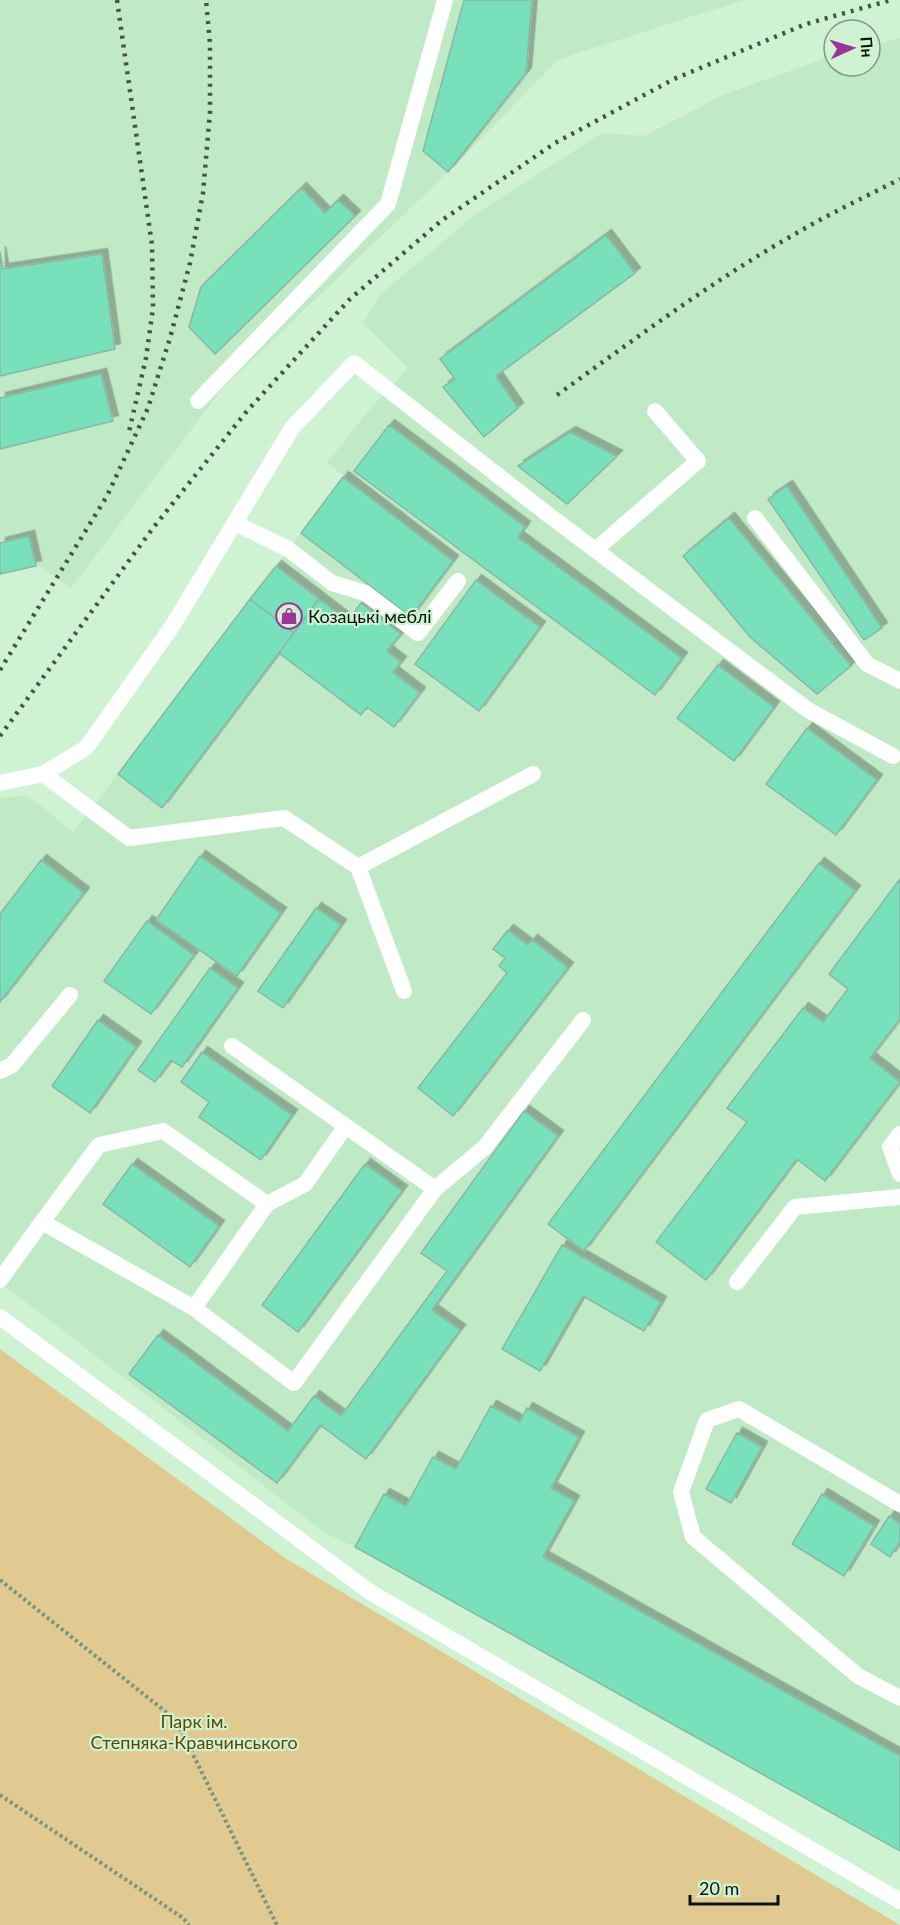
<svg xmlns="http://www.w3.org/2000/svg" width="900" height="1925" font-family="Lato,sans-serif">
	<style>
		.built { fill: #c0e9c5 }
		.green { fill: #e1ca92 }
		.building { fill: #78e1bc; stroke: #89b7a5; stroke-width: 1.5; filter: url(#shadow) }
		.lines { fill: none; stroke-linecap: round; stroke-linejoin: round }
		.path { stroke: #7c957f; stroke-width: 4; stroke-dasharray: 3 3; stroke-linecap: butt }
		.service { stroke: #fff; stroke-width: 16 }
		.rail { stroke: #435646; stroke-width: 4.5; stroke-dasharray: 3 6; stroke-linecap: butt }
		.labels { text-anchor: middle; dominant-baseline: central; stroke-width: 4.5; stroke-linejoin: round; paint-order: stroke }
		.poi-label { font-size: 18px; fill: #08140a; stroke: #cff2d3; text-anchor: start }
		.park-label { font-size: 18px; fill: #5e4700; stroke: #cff2d3 }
	</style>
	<defs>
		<filter id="shadow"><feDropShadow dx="5.5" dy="-5.5" stdDeviation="0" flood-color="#0004"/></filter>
	</defs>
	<rect width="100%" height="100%" fill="#cff2d3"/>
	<path class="built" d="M 0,0 L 744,0 L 559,59 L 448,172 L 222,389 L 71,588 L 39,566 L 0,575 Z
		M 900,38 L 900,1851 L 355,1547 L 325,1533 L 0,1282 L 0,799 L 6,797 L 26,796 L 39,804 L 73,833 L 344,476 L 327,463 L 374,404 L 408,368 L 363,323 L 382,293 L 476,214 L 602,133 L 644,136 L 723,95 L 834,55 L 834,66 L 870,66 L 870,46 Z"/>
	<path class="green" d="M 0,1349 L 285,1558 L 900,1925 L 0,1925 Z"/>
	<path class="building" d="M 464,0 L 532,0 L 526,73 L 448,172 L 423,151 Z
		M 301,188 L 325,213 L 338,200 L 355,216 L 215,354 L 189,327 L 201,287 Z
		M 606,235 L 635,273 L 496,376 L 518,408 L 484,437 L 443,387 L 455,379 L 440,359 Z
		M 0,252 L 3,269 L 102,254 L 115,349 L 0,376 Z
		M 101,374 L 113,421 L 0,449 L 0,398 Z
		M 389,425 L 525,527 L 518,537 L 682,658 L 655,695 L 354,471 Z
		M 570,432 L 617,456 L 567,504 L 518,466 Z
		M 343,477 L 453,561 L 411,617 L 301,533 Z
		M 787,486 L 882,628 L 864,640 L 768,499 Z
		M 729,518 L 851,666 L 817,694 L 750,637 L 683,556 Z
		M 29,536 L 36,566 L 0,574 L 0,543 Z
		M 276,566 L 319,599 L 294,633 L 250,599 Z
		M 476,580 L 540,627 L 479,711 L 415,664 Z
		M 250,599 L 294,633 L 162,808 L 118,774 Z
		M 319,599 L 348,621 L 361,603 L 401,634 L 387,651 L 401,662 L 393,672 L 420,693 L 394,727 L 367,707 L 361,715 L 279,653 Z
		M 718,665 L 774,707 L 734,761 L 677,718 Z
		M 807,728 L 877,780 L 836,835 L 766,784 Z
		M 200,856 L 281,913 L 237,976 L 156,920 Z
		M 41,860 L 84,893 L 0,1002 L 0,914 Z
		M 819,863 L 855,891 L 584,1251 L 548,1224 Z
		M 900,879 L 900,1019 L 870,1058 L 900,1082 L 825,1181 L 797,1159 L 706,1280 L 656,1242 L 747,1122 L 727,1108 L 803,1008 L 823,1022 L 848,989 L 829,974 Z
		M 316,908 L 341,925 L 283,1008 L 258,991 Z
		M 147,921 L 194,955 L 151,1014 L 104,981 Z
		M 508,930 L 528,945 L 532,940 L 568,968 L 453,1116 L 418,1088 L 507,973 L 499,966 L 505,958 L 493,949 Z
		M 210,968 L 238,988 L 182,1067 L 171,1060 L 155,1082 L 138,1070 Z
		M 98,1020 L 136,1047 L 90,1113 L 52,1086 Z
		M 202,1052 L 292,1115 L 261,1160 L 199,1117 L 209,1102 L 181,1082 Z
		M 524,1111 L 558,1136 L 432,1310 L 460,1330 L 366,1459 L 320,1425 L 277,1483 L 129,1374 L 158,1335 L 288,1431 L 314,1396 L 341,1416 L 447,1271 L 421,1253 Z
		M 132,1164 L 219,1226 L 190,1267 L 103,1204 Z
		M 365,1164 L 402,1191 L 298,1332 L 262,1305 Z
		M 562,1245 L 661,1302 L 644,1331 L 583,1296 L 540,1371 L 502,1349 Z
		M 491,1406 L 520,1422 L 527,1408 L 579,1437 L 551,1488 L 574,1501 L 543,1557 L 900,1756 L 900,1851 L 355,1547 L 384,1494 L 406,1506 L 433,1457 L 456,1469 Z
		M 737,1433 L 762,1447 L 731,1503 L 706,1489 Z
		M 822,1494 L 874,1526 L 844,1576 L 792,1544 Z
		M 889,1516 L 900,1524 L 900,1542 L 890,1557 L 871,1544 Z"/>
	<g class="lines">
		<path class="path" d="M 0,1580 L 176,1720 L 277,1925
			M 0,1795 L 183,1918 L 189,1925"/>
		<path class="service" d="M 198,401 L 388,204 L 445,0
			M 755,518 L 867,664 L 900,681
			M 235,523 L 288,549 L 332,583 L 365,593 L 418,633 L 458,581
			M 595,550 L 698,461 L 655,411
			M 43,774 L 86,748 L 173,625 L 292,428 L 354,363 L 546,513 L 808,710 L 893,756
			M 0,783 L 43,774 L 129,838 L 284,818 L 358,867 L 533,774
			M 358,867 L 404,991
			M 232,1046 L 435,1189
			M 0,1071 L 12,1065 L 70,995
			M 900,1134 L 890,1147 L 900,1174
			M 42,1222 L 99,1145 L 163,1131 L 267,1204
			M 0,1280 L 42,1222 L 194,1308 L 294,1383 L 435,1189 L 485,1147 L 583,1020
			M 737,1282 L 795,1207 L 900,1197
			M 194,1308 L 267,1204 L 305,1184 L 346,1126
			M 0,1317 L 370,1592 L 900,1901
			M 900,1504 L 739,1409 L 707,1420 L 681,1492 L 693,1537 L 858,1676 L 900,1698"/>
		<path class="rail" d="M 117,0 L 152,245 L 153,308 L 146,358 L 128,436
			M 557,395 C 635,339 712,281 795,234 C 829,214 865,197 900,179
			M 0,670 L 107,496 L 148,408 L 170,338 L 190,263 L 203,193 L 210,112 L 210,44 L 206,0
			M 0,736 L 153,528 L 247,411 L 350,299 L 441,221 L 555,143 L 674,79 L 806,24 L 891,0"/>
	</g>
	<defs>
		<g id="shop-ring" transform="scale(1.35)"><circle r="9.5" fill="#cff2d3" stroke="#9b3599" stroke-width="1.5"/><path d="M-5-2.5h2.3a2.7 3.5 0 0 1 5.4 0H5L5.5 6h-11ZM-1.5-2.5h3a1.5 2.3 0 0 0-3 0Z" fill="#9b3599"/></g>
	</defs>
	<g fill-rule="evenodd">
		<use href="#shop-ring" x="289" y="616"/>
	</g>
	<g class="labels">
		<g class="poi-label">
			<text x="308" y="616">Козацькі меблі</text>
		</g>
		<g class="park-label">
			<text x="194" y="1721">Парк ім.<tspan x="194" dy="21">Степняка-Кравчинського</tspan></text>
		</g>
	</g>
	<g transform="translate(852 48) rotate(86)"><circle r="28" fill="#cff2d3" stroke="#7f9983" stroke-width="1.5"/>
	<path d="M0-4.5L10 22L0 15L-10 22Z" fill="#9b3599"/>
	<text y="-9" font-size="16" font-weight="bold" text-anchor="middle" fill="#08140a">Пн</text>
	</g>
	<path d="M690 1895v9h88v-9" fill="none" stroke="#08140a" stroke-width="3"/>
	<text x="699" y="1895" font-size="18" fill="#08140a" stroke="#cff2d3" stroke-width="4.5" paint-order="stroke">20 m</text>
</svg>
